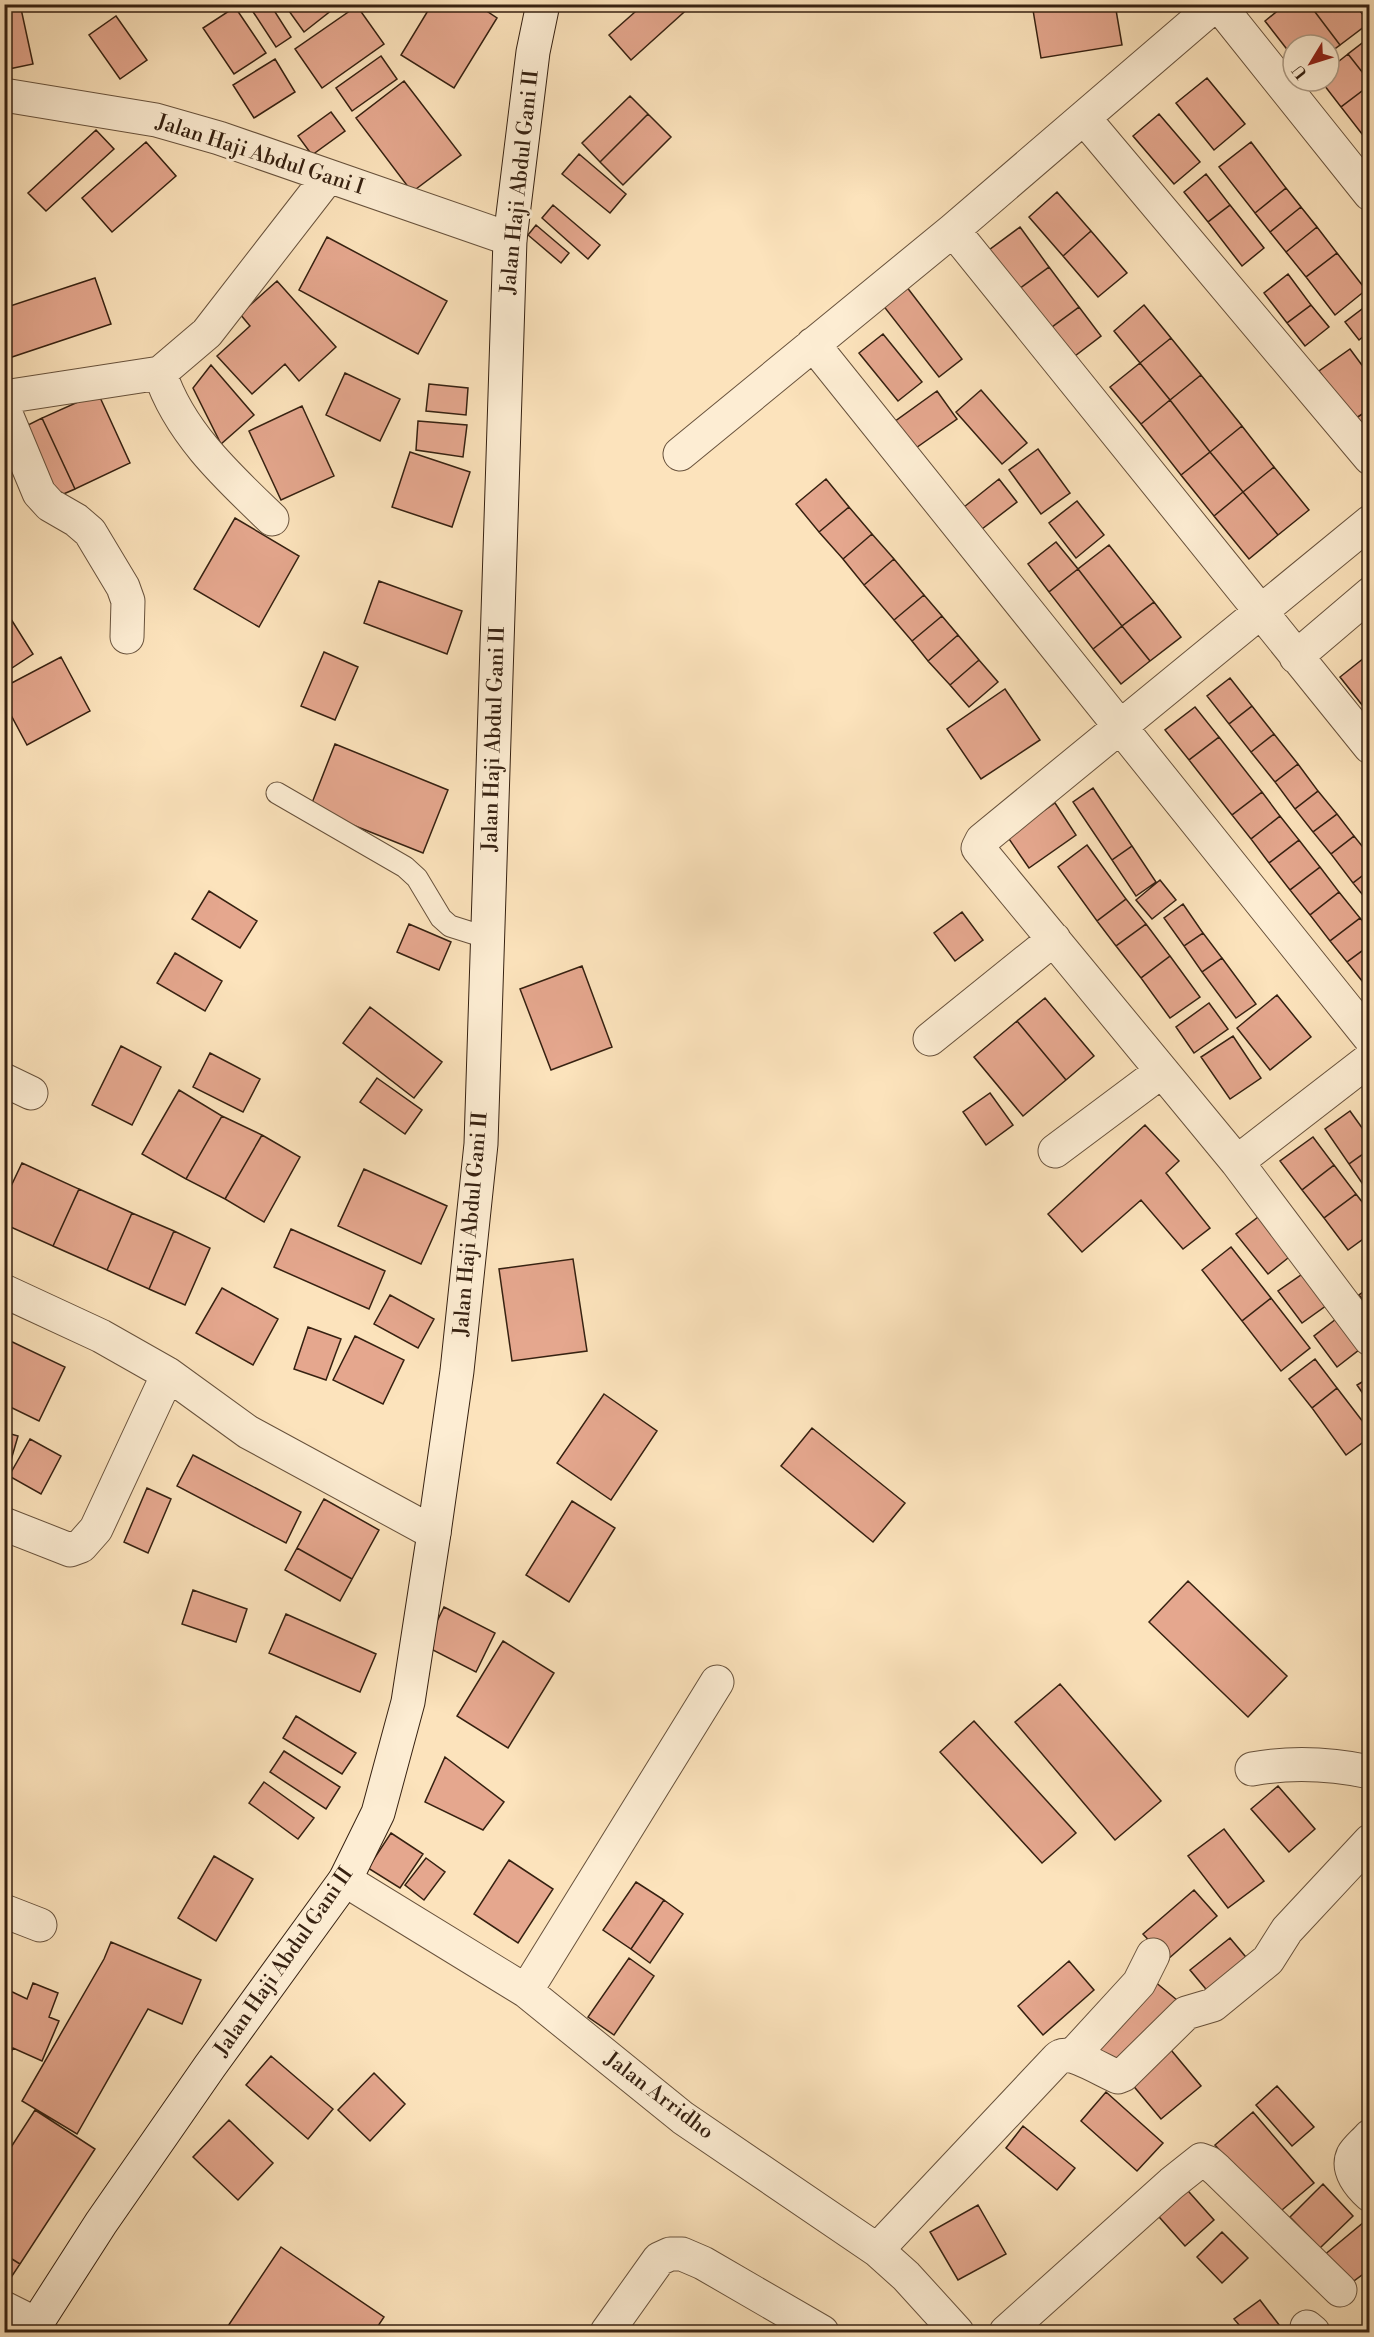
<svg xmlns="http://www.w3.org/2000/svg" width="1374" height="2337" font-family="'Libre Bodoni',serif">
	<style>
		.building { fill: #e5a78e; stroke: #362111; stroke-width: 1.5 }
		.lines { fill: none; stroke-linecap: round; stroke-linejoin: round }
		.lane-casing { stroke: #68523c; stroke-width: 23 }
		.street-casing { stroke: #68523c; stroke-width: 35 }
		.secondary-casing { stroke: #362111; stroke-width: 35 }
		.lane { stroke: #fdedd3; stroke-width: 21 }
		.street { stroke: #fdedd3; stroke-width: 33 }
		.secondary { stroke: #fdedd3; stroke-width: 33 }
		.labels { text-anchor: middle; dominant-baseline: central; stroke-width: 6; stroke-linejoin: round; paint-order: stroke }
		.street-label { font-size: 21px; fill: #362111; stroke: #fdedd3 }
	</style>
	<rect width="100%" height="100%" fill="#fce3bc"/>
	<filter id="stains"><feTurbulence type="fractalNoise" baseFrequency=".00333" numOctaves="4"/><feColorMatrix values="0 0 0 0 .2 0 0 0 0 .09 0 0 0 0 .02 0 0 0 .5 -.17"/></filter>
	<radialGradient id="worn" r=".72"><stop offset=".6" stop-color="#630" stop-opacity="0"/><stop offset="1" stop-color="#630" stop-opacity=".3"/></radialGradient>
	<path class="building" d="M 4,4 L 20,4 L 33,64 L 4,70 Z
		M 248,4 L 270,4 L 291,37 L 276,47 Z
		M 284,4 L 336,4 L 337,6 L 304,32 Z
		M 432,4 L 476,4 L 497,18 L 454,88 L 401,55 Z
		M 644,4 L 693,4 L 631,60 L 609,35 Z
		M 1032,4 L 1115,4 L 1122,45 L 1041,58 Z
		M 1286,4 L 1309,4 L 1340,45 L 1329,53 L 1329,45 L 1293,45 L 1293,57 L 1265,21 Z
		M 1309,4 L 1355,4 L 1369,23 L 1340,45 Z
		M 357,6 L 384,44 L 322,88 L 295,49 Z
		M 235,7 L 266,53 L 234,74 L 203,28 Z
		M 116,16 L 147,60 L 120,79 L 89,35 Z
		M 1370,37 L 1370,82 L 1348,54 Z
		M 1348,54 L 1370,82 L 1370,85 L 1341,107 L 1321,81 L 1329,81 L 1329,69 Z
		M 381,56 L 397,79 L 352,111 L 336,88 Z
		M 275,59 L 295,92 L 254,118 L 233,85 Z
		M 1207,78 L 1245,124 L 1214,150 L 1176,103 Z
		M 404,81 L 461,155 L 412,192 L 356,118 Z
		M 1370,85 L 1370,128 L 1362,134 L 1341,107 Z
		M 630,96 L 648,114 L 600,162 L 582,143 Z
		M 331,112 L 345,131 L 312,155 L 298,136 Z
		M 648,114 L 671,137 L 623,185 L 600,162 Z
		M 1159,114 L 1200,162 L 1174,184 L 1133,136 Z
		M 96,130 L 114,149 L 46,211 L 28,193 Z
		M 146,142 L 176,176 L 112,232 L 82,198 Z
		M 1251,142 L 1286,188 L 1255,213 L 1219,167 Z
		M 579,154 L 626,194 L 610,213 L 562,174 Z
		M 1206,174 L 1230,205 L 1208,222 L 1184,192 Z
		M 1286,188 L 1301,207 L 1270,232 L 1255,213 Z
		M 1057,192 L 1091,231 L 1063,256 L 1029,217 Z
		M 553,205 L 600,245 L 588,259 L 542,218 Z
		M 1230,205 L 1264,248 L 1242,266 L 1208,222 Z
		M 1301,207 L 1317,227 L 1286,252 L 1270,232 Z
		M 536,225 L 569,253 L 561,263 L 528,235 Z
		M 1020,227 L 1049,267 L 1019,289 L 989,250 Z
		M 1317,227 L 1337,253 L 1306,277 L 1286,252 Z
		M 1091,231 L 1127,273 L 1098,297 L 1063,256 Z
		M 327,237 L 447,301 L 418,354 L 299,290 Z
		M 1337,253 L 1366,290 L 1335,315 L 1306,277 Z
		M 1049,267 L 1079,307 L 1048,330 L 1019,289 Z
		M 1288,274 L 1311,305 L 1287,323 L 1264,293 Z
		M 95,278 L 111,324 L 9,358 L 4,346 L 4,308 Z
		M 277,281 L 336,347 L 299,381 L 285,364 L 252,394 L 217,356 L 250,326 L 240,314 Z
		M 906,286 L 962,359 L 939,377 L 882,304 Z
		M 1144,305 L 1171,338 L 1140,363 L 1114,331 Z
		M 1311,305 L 1329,327 L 1305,346 L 1287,323 Z
		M 1366,306 L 1370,310 L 1370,331 L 1359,340 L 1345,322 Z
		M 1079,307 L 1101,336 L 1071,359 L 1048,330 Z
		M 883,334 L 922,382 L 898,401 L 859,353 Z
		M 1171,338 L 1201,375 L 1170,400 L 1140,363 Z
		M 1350,349 L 1370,376 L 1370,409 L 1353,420 L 1319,371 Z
		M 1140,363 L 1170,400 L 1141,424 L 1110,387 Z
		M 211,365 L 254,415 L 221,444 L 193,388 Z
		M 345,373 L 400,399 L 380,441 L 326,415 Z
		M 1201,375 L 1242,426 L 1210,452 L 1170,400 Z
		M 429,384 L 468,388 L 466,415 L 426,411 Z
		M 981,390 L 1027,443 L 1002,464 L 956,412 Z
		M 937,391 L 957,419 L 913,450 L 894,422 Z
		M 98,393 L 130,463 L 75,489 L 42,418 Z
		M 1170,400 L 1210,452 L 1181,475 L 1141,424 Z
		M 302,406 L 334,476 L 281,500 L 249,431 Z
		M 1370,409 L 1370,443 L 1353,420 Z
		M 42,418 L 75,489 L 52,499 L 20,429 Z
		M 418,421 L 467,425 L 463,457 L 416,450 Z
		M 1242,426 L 1274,467 L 1243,492 L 1210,452 Z
		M 1038,449 L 1070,493 L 1041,514 L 1009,470 Z
		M 410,452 L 470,472 L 452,527 L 392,507 Z
		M 1210,452 L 1243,492 L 1214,516 L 1181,475 Z
		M 1274,467 L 1309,510 L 1278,535 L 1243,492 Z
		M 826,479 L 849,507 L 819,532 L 796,504 Z
		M 999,479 L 1017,502 L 982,529 L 964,507 Z
		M 1243,492 L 1278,535 L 1249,559 L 1214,516 Z
		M 1077,501 L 1104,535 L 1076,558 L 1049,523 Z
		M 849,507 L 872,534 L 843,559 L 819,532 Z
		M 235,518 L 299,556 L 259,627 L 194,589 Z
		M 872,534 L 894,559 L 864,585 L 843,559 Z
		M 1056,542 L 1078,569 L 1049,592 L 1028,564 Z
		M 1109,545 L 1154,602 L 1122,626 L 1078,569 Z
		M 894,559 L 924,595 L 894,620 L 864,585 Z
		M 1078,569 L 1122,626 L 1093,649 L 1049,592 Z
		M 379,581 L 462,611 L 447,654 L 364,623 Z
		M 924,595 L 942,616 L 912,641 L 894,620 Z
		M 1154,602 L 1181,637 L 1150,661 L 1122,626 Z
		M 4,608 L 33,654 L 6,672 L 4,668 Z
		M 942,616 L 958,635 L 928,661 L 912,641 Z
		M 1122,626 L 1150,661 L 1121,684 L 1093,649 Z
		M 958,635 L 979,660 L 950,685 L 928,661 Z
		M 324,652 L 358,667 L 335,720 L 301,706 Z
		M 1369,654 L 1370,655 L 1370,715 L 1340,677 Z
		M 61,657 L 90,711 L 27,745 L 4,702 L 4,687 Z
		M 979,660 L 998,682 L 969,707 L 950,685 Z
		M 1230,678 L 1252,706 L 1229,724 L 1207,696 Z
		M 1005,689 L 1040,740 L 981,779 L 947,729 Z
		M 1252,706 L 1274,734 L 1251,752 L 1229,724 Z
		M 1195,707 L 1219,737 L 1189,760 L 1165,730 Z
		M 1274,734 L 1298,764 L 1275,782 L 1251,752 Z
		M 1219,737 L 1262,792 L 1232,815 L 1189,760 Z
		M 335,744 L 448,790 L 423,853 L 310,808 Z
		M 1298,764 L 1318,791 L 1295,809 L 1275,782 Z
		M 1093,788 L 1132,846 L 1112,860 L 1073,802 Z
		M 1318,791 L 1337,814 L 1313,832 L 1295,809 Z
		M 1262,792 L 1280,816 L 1251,839 L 1232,815 Z
		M 1055,803 L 1076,835 L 1029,868 L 1007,836 Z
		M 1337,814 L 1354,836 L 1331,854 L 1313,832 Z
		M 1280,816 L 1299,840 L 1269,863 L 1251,839 Z
		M 1354,836 L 1370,856 L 1370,870 L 1353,883 L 1331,854 Z
		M 1299,840 L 1320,867 L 1290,890 L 1269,863 Z
		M 1087,845 L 1126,899 L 1097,921 L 1058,867 Z
		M 1132,846 L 1156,882 L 1136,896 L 1112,860 Z
		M 1320,867 L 1339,892 L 1310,915 L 1290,890 Z
		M 1370,870 L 1370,904 L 1353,883 Z
		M 1160,880 L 1176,900 L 1152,919 L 1136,900 Z
		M 209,891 L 257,921 L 240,948 L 192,919 Z
		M 1339,892 L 1360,918 L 1330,941 L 1310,915 Z
		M 1126,899 L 1146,924 L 1116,946 L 1097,921 Z
		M 1183,904 L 1203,933 L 1184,946 L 1164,918 Z
		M 962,912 L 983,940 L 955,961 L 934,933 Z
		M 1360,918 L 1370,930 L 1370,945 L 1347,962 L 1330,941 Z
		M 409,924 L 451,942 L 439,970 L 397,952 Z
		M 1146,924 L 1170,956 L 1141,978 L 1116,946 Z
		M 1203,933 L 1222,958 L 1202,972 L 1184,946 Z
		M 1370,945 L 1370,991 L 1347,962 Z
		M 175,953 L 222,981 L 205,1011 L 157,983 Z
		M 1170,956 L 1200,997 L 1170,1018 L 1141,978 Z
		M 1222,958 L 1256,1004 L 1236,1018 L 1202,972 Z
		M 582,966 L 612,1047 L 551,1070 L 520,989 Z
		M 1277,995 L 1311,1037 L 1270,1070 L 1237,1028 Z
		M 1045,998 L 1094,1056 L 1066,1080 L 1017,1021 Z
		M 1209,1003 L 1228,1029 L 1194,1053 L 1176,1027 Z
		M 370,1007 L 442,1062 L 414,1098 L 343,1043 Z
		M 1017,1021 L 1066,1080 L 1023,1116 L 974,1057 Z
		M 1233,1036 L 1261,1078 L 1230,1099 L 1201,1057 Z
		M 121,1046 L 161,1067 L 132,1125 L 92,1105 Z
		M 210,1053 L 260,1079 L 243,1112 L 193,1087 Z
		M 377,1078 L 422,1110 L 405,1134 L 360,1102 Z
		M 179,1090 L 222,1116 L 186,1179 L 142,1154 Z
		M 990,1093 L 1013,1125 L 986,1145 L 963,1112 Z
		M 1350,1111 L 1370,1139 L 1370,1149 L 1349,1164 L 1325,1129 Z
		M 222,1116 L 262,1135 L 225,1199 L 186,1179 Z
		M 1145,1125 L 1179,1161 L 1166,1173 L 1210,1228 L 1183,1249 L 1141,1200 L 1082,1252 L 1048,1214 Z
		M 262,1135 L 300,1157 L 264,1222 L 225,1199 Z
		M 1313,1137 L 1334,1165 L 1302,1190 L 1280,1161 Z
		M 1370,1149 L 1370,1178 L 1362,1183 L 1349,1164 Z
		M 22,1163 L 79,1189 L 53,1246 L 4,1224 L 4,1201 Z
		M 1334,1165 L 1356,1194 L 1324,1218 L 1302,1190 Z
		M 364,1169 L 447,1206 L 421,1264 L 338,1226 Z
		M 79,1189 L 132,1213 L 107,1270 L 53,1246 Z
		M 1356,1194 L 1370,1212 L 1370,1234 L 1348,1250 L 1324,1218 Z
		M 132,1213 L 174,1231 L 149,1289 L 107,1270 Z
		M 1262,1214 L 1293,1254 L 1268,1274 L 1236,1234 Z
		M 291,1229 L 385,1271 L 369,1309 L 274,1267 Z
		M 174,1231 L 210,1248 L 185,1305 L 149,1289 Z
		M 1231,1247 L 1271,1298 L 1242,1321 L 1202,1270 Z
		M 573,1259 L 587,1351 L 512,1361 L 499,1269 Z
		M 1311,1268 L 1334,1300 L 1302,1323 L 1278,1291 Z
		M 1370,1287 L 1370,1309 L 1359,1295 Z
		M 222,1288 L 278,1319 L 253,1365 L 196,1333 Z
		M 390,1295 L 434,1319 L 418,1348 L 374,1324 Z
		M 1271,1298 L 1310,1348 L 1281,1371 L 1242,1321 Z
		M 1340,1316 L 1364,1346 L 1337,1367 L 1314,1336 Z
		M 308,1327 L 341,1339 L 326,1380 L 294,1369 Z
		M 355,1336 L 404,1360 L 383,1404 L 333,1380 Z
		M 4,1338 L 65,1367 L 39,1421 L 4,1404 Z
		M 1315,1359 L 1337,1388 L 1312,1408 L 1289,1379 Z
		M 1370,1377 L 1370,1404 L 1357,1385 Z
		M 1337,1388 L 1370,1431 L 1370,1437 L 1346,1455 L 1312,1408 Z
		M 604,1394 L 657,1431 L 611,1500 L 557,1463 Z
		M 812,1428 L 905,1503 L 873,1542 L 781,1466 Z
		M 4,1432 L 18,1436 L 7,1474 L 4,1473 Z
		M 30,1439 L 61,1456 L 41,1494 L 9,1476 Z
		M 193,1455 L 301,1512 L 286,1543 L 177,1486 Z
		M 147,1488 L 171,1499 L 148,1553 L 124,1542 Z
		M 324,1499 L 379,1530 L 352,1579 L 297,1548 Z
		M 572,1501 L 615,1528 L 569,1602 L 526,1575 Z
		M 297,1548 L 352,1579 L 340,1601 L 285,1570 Z
		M 1188,1581 L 1287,1676 L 1248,1717 L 1149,1622 Z
		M 193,1590 L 247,1609 L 236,1642 L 182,1624 Z
		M 444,1607 L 495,1633 L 476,1672 L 425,1646 Z
		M 286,1614 L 376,1654 L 360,1692 L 269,1653 Z
		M 503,1641 L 554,1673 L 508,1748 L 457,1716 Z
		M 1060,1684 L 1161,1801 L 1115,1840 L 1015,1722 Z
		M 296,1716 L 356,1753 L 342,1774 L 283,1738 Z
		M 974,1721 L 1076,1833 L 1042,1863 L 940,1752 Z
		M 284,1751 L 340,1787 L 326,1809 L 270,1772 Z
		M 445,1757 L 504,1802 L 483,1830 L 425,1802 Z
		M 264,1782 L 314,1818 L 298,1839 L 249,1803 Z
		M 1278,1786 L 1315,1829 L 1289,1852 L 1251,1809 Z
		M 1224,1829 L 1264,1881 L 1228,1908 L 1188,1856 Z
		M 391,1833 L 423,1854 L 400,1888 L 368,1868 Z
		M 214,1856 L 253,1879 L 216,1941 L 178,1918 Z
		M 426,1858 L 445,1872 L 424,1900 L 405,1885 Z
		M 509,1860 L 553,1889 L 518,1943 L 474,1914 Z
		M 636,1882 L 664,1900 L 631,1949 L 603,1930 Z
		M 1194,1890 L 1217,1916 L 1167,1960 L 1143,1934 Z
		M 664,1900 L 683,1914 L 650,1963 L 631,1949 Z
		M 1230,1938 L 1255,1968 L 1215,2000 L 1190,1970 Z
		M 111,1942 L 201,1980 L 182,2024 L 148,2009 L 77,2134 L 22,2101 L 104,1959 Z
		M 629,1958 L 654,1976 L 614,2035 L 588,2017 Z
		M 1069,1961 L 1094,1990 L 1043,2035 L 1018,2006 Z
		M 1148,1976 L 1177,2000 L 1122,2069 L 1092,2045 Z
		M 33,1983 L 58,1993 L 49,2017 L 59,2021 L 42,2061 L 13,2048 L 4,2068 L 4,1988 L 27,1999 Z
		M 1166,2044 L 1201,2086 L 1161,2119 L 1126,2077 Z
		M 271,2056 L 333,2109 L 308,2139 L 246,2085 Z
		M 374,2073 L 405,2104 L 370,2141 L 338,2110 Z
		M 1277,2086 L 1314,2127 L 1292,2146 L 1256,2105 Z
		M 1106,2092 L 1163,2143 L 1137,2171 L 1081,2121 Z
		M 35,2110 L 95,2149 L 20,2264 L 4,2254 L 4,2158 Z
		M 1253,2112 L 1314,2183 L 1276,2215 L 1215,2145 Z
		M 229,2120 L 273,2163 L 238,2200 L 193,2157 Z
		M 1023,2126 L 1075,2168 L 1057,2190 L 1006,2148 Z
		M 1181,2183 L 1214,2220 L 1185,2246 L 1152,2209 Z
		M 1323,2184 L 1353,2216 L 1320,2248 L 1290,2217 Z
		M 978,2205 L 1006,2254 L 958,2280 L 930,2232 Z
		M 1364,2222 L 1370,2228 L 1370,2269 L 1347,2286 L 1323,2256 Z
		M 1222,2232 L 1248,2258 L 1222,2283 L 1197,2257 Z
		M 281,2247 L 384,2317 L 374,2332 L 224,2332 Z
		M 4,2254 L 20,2264 L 4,2288 Z
		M 1260,2300 L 1283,2330 L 1279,2332 L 1245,2332 L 1234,2319 Z"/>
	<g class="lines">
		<g class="lane-casing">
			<path id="lane" d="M 277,793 L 405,867 L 417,878 L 441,918 L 450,926 L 488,938"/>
		</g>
		<g class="street-casing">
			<path id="street" d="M 1218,4 L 1370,194
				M 4,95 L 156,120 L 219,138 L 510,239
				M 1084,118 L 1370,458
				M 953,230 L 1370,747
				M 813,344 L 1370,1038
				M 160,373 C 179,432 228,477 272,519
				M 4,397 L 160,373 L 207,333 L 328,177
				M 4,409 L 39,493 L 50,505 L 76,520 L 90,532 L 123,587 L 128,601 L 127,637
				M 680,454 L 953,230 L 1216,4
				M 1370,522 L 982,840 L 978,848 L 1237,1162 L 1370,1339
				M 1296,657 L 1370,594
				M 930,1039 L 1054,939
				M 4,1080 L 31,1093
				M 1055,1151 L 1162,1071
				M 1237,1162 L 1370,1059
				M 4,1291 L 101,1336 L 168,1374 L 248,1432 L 434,1533
				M 4,1524 L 70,1550 L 81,1546 L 96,1529 L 168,1374
				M 1252,1769 C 1290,1762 1332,1764 1370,1772
				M 345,1880 L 526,1991 L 683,2118 L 877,2250 L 906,2276 L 957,2332
				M 4,1911 L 40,1925
				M 526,1991 L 717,1682
				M 1073,2055 L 1139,1983 L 1153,1955
				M 1370,2136 C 1365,2142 1356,2149 1353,2155 C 1346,2170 1360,2186 1370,2195
				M 877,2250 L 1054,2062 C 1056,2060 1058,2057 1061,2056 C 1072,2051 1105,2072 1118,2077 L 1123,2075 L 1186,2013 L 1213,2005 L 1268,1960 L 1287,1930 L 1370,1841
				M 4,2308 L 36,2324
				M 1307,2327 L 1313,2332
				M 607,2332 L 659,2259 L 670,2254 L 682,2254 L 703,2263 L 822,2332
				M 1006,2332 L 1172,2183 L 1201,2160 L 1209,2163 L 1217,2170 L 1340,2290"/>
		</g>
		<g class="secondary-casing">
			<path id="secondary" d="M 31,2332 L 101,2223 L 210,2066 L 345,1880 L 378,1813 L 408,1702 L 434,1533 L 457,1371 L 481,1144 L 510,239 L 533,52 L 543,4"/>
		</g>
		<use href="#lane" class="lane"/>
		<use href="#street" class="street"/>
		<use href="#secondary" class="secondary"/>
	</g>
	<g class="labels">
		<g class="street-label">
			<text transform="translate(260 155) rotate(18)">Jalan Haji Abdul Gani I</text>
			<text transform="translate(520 182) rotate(-84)">Jalan Haji Abdul Gani II</text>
			<text transform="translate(494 739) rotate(-88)">Jalan Haji Abdul Gani II</text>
			<text transform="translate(471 1224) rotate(-85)">Jalan Haji Abdul Gani II</text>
			<text transform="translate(284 1962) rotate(-55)">Jalan Haji Abdul Gani II</text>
			<text transform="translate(659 2096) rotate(37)">Jalan Arridho</text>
		</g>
	</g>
	<rect width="1374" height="2337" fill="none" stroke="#fce3bc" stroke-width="24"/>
	<rect x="6" y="6" width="1362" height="2325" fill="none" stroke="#362111" stroke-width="3"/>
	<rect x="12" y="12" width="1350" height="2313" fill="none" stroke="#362111" stroke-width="1.5"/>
	<g transform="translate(1311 63) rotate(232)"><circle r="28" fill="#fdedd3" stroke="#ad9b85" stroke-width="1.5"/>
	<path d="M0-4.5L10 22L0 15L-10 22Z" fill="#8f2418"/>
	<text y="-9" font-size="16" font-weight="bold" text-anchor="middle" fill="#362111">U</text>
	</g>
	<rect width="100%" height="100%" filter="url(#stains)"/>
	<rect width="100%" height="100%" fill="url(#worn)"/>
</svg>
